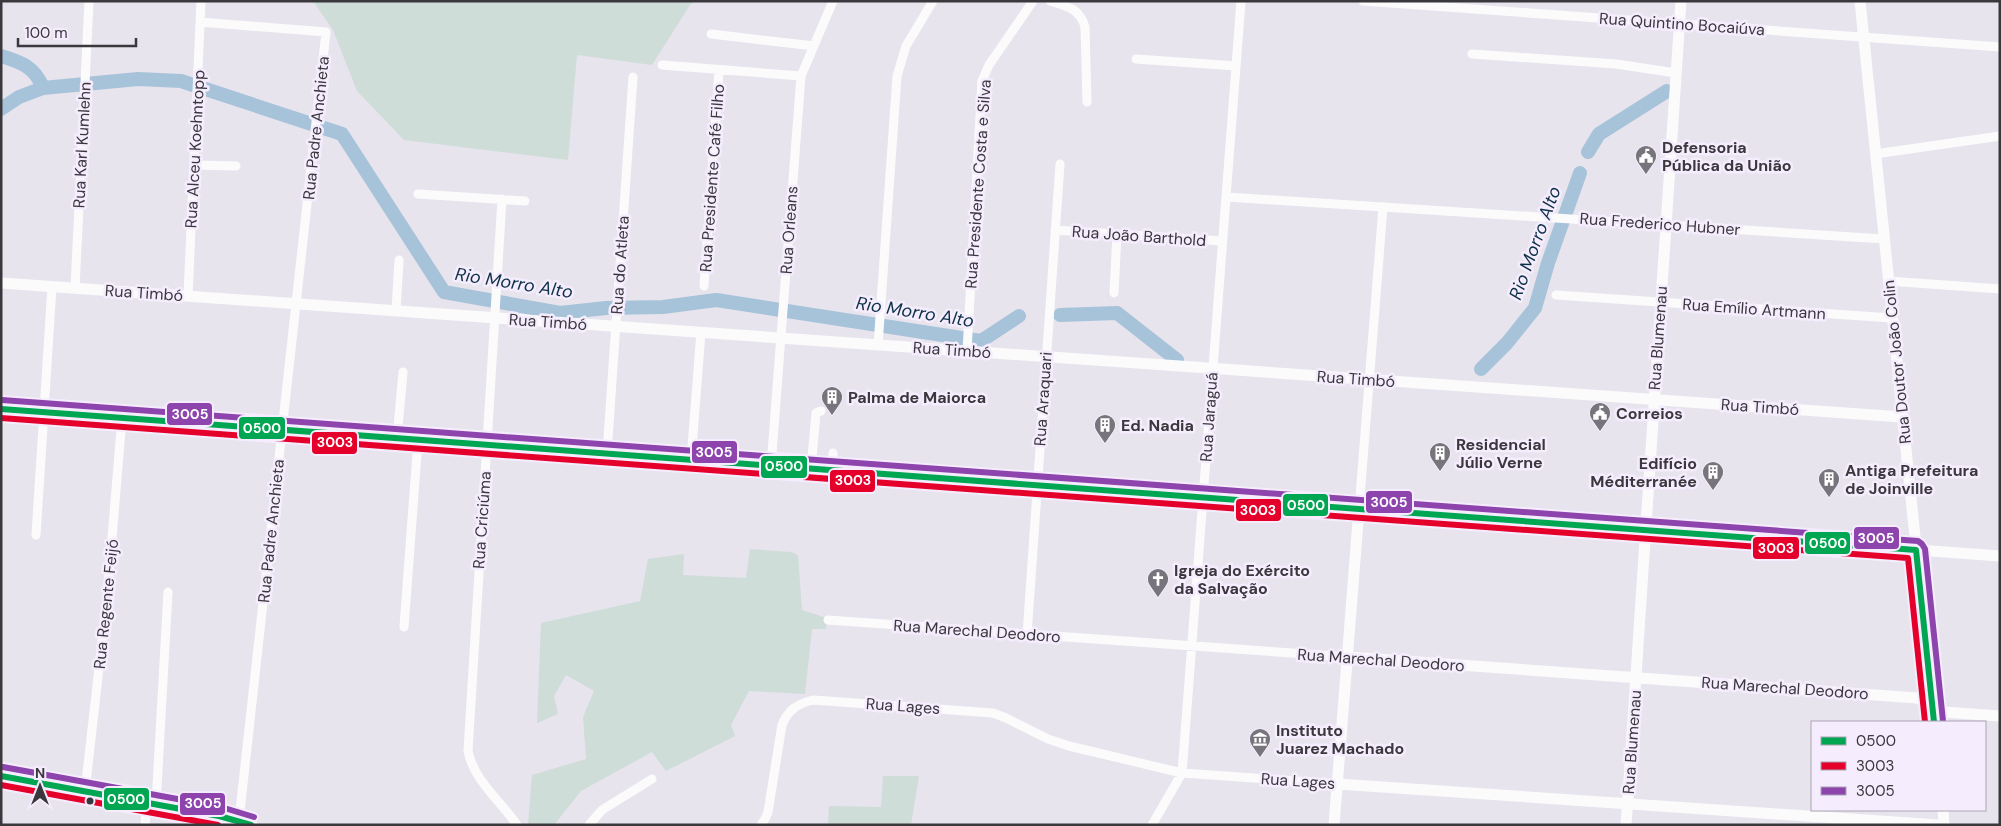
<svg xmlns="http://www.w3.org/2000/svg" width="2001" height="826" font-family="'DM Sans',sans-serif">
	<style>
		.green { fill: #ceddd8 }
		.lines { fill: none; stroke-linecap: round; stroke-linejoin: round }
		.river { stroke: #a7c3d9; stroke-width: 14 }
		.minor { stroke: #fcfbfc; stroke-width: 9 }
		.major { stroke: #fcfbfc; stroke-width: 11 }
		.bus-1-casing { stroke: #f5edfe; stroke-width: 10 }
		.bus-2-casing { stroke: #f5edfe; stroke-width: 10 }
		.bus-3-casing { stroke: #f5edfe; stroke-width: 10 }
		.bus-1 { stroke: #00a651; stroke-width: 6 }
		.bus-2 { stroke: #e4002b; stroke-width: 6 }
		.bus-3 { stroke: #8e44ad; stroke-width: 6 }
		.bus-dot { fill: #3a373d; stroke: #f5edfe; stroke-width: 2 }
		.labels { text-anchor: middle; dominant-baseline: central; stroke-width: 5; stroke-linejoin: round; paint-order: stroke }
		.street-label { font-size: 16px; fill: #3a373d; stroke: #f5edfe }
		.poi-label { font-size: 16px; font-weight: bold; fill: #3a373d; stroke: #f5edfe; text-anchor: start }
		.water-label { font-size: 18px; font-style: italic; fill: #0d3146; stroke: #f5edfe }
		.line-badge { stroke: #f5edfe; stroke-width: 2 }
		.badge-label { font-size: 14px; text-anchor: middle; font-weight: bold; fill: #fff }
	</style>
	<rect width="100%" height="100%" fill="#e8e4ed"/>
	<path class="green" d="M 313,1 L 695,1 L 690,5 L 652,65 L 577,55 L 568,160 L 404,140 L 357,91 L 333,30 Z
		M 750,549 L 791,552 L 798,555 L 802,610 L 827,618 L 826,629 L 812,629 L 805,694 L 749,691 L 731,725 L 735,736 L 666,771 L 652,752 L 581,791 L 554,825 L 528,825 L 532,775 L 586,759 L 583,717 L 594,691 L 566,675 L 554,696 L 558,714 L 537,723 L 541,623 L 640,601 L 648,559 L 684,554 L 683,575 L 746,578 Z
		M 883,776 L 919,776 L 911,825 L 807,825 L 828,824 L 829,806 L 881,807 Z"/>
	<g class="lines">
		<path class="river" d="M 1,56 C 21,62 35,67 43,88
			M 1,109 L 19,97 L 43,88 L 138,79 L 181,81 L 342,134 L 444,292 L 560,313 L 606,308 L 663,307 L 716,300 L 981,341 L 1019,316
			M 1588,152 L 1599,134 L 1667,91
			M 1060,315 L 1117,313 L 1177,360
			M 1481,369 L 1507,343 L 1535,308 L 1548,263 L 1580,173"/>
		<path class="minor" d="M 1050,1 C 1067,6 1080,9 1085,27 L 1087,102
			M 1363,1 L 2000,47
			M 200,22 L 326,32 L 239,820
			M 711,34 L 814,46
			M 1472,54 L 1616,64 L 1676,73
			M 1136,59 L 1236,66
			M 662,65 L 801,76
			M 1875,154 L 2000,136
			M 194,165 L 236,166
			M 418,194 L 525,201
			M 1226,197 L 1884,239
			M 502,199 L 468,751 C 474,781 500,800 517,825
			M 1055,230 L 1222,241
			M 1888,281 L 2000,289
			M 704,286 L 719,70
			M 75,288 L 89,1
			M 1114,293 L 1117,234
			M 1556,295 L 1892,318
			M 188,296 L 201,1
			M 396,311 L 399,260
			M 878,345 L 897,76 L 906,46 L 933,1
			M 967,351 L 982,81 L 989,65 L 1033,1
			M 397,438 L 403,372
			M 607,453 L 633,77
			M 691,460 L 701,332
			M 771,466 L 801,76 L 833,1
			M 811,469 L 816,413 L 821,411
			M 833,470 L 833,453
			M 1359,509 L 1383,207
			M 36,535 L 52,287
			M 828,620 L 1348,657
			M 404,627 L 418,440
			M 1027,635 L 1060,164
			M 85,791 L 107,598 L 122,418
			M 156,804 L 168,592
			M 145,825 L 147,802
			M 589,825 L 602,810 L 652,779
			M 761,825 L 765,819 L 768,812 L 782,725 C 788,710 797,704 813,700 L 993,713 L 1006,718 L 1048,739 L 1069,746 L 1182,773 L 1338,784
			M 1152,825 L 1182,773 L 1241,1"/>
		<path class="major" d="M 1860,1 L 1934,722
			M 1,283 L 1902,417
			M 1,409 L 2000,556
			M 1348,657 L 1917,698 L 1943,712 L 2000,716
			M 1,776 L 219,816 L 252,825
			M 1338,784 L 1938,825
			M 1943,810 L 1944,825
			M 1334,825 L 1359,509
			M 1626,825 L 1681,1"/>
		<g class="bus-1-casing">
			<path id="bus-1" d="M 1,409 L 1916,550 L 1934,722
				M 1,776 L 219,816 L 251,825"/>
		</g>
		<g class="bus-2-casing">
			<path id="bus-2" d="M 1,418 L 1908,558 L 1925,722
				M 1,785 L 218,825"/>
		</g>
		<g class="bus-3-casing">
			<path id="bus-3" d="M 2,400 L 1918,541 L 1922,544 L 1925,549 L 1943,721
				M 3,767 L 221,807 L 254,817"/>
		</g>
		<use href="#bus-1" class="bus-1"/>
		<use href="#bus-2" class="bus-2"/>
		<use href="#bus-3" class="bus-3"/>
	</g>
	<defs>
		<g id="civic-pin" transform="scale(1.125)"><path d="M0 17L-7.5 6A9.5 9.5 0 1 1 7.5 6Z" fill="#77747b" stroke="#f5edfe"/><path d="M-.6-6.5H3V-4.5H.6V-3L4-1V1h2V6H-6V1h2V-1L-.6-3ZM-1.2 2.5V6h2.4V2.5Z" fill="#fff"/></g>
		<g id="building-pin" transform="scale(1.125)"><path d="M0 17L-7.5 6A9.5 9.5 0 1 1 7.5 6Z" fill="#77747b" stroke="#f5edfe"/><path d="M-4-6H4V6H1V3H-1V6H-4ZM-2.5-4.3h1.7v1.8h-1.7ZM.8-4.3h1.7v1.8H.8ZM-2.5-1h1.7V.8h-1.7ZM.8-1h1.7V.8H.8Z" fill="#fff"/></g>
		<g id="church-pin" transform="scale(1.125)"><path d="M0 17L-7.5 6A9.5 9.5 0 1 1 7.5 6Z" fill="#77747b" stroke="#f5edfe"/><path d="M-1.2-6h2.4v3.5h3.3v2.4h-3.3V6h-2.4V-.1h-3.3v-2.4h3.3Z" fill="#fff"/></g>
		<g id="museum-pin" transform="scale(1.125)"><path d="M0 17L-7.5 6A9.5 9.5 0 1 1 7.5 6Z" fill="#77747b" stroke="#f5edfe"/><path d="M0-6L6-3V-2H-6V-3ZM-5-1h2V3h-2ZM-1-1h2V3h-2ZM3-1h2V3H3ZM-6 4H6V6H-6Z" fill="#fff"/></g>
	</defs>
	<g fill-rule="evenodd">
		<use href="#civic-pin" x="1646" y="156"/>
		<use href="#building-pin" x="832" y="397"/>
		<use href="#civic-pin" x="1600" y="413"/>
		<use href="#building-pin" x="1105" y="425"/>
		<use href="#building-pin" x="1440" y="453"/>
		<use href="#building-pin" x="1713" y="472"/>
		<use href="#building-pin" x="1829" y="479"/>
		<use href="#church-pin" x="1158" y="579"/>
		<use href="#museum-pin" x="1260" y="739"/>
	</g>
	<circle class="bus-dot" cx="90" cy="801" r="4.5"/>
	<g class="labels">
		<g class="street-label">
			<text transform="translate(1682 24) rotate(4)">Rua Quintino Bocaiúva</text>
			<text transform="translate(316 128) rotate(-84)">Rua Padre Anchieta</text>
			<text transform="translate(82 145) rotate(-87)">Rua Karl Kumlehn</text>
			<text transform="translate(195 149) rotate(-87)">Rua Alceu Koehntopp</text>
			<text transform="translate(712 178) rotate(-86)">Rua Presidente Café Filho</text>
			<text transform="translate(978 184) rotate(-86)">Rua Presidente Costa e Silva</text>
			<text transform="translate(1660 224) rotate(4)">Rua Frederico Hubner</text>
			<text transform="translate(789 230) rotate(-86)">Rua Orleans</text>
			<text transform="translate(1139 236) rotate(4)">Rua João Barthold</text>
			<text transform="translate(620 265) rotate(-86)">Rua do Atleta</text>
			<text transform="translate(144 293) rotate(4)">Rua Timbó</text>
			<text transform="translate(1754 309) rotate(4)">Rua Emílio Artmann</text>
			<text transform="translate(548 322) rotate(4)">Rua Timbó</text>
			<text transform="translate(1658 338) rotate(-86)">Rua Blumenau</text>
			<text transform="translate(952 350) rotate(4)">Rua Timbó</text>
			<text transform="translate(1897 362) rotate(-96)">Rua Doutor João Colin</text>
			<text transform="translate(1356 379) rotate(4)">Rua Timbó</text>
			<text transform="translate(1043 399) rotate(-86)">Rua Araquari</text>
			<text transform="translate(1760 407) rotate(4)">Rua Timbó</text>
			<text transform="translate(1209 417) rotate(-86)">Rua Jaraguá</text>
			<text transform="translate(482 520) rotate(-86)">Rua Criciúma</text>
			<text transform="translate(271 531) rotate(-84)">Rua Padre Anchieta</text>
			<text transform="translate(106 604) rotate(-84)">Rua Regente Feijó</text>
			<text transform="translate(977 631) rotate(4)">Rua Marechal Deodoro</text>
			<text transform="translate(1381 660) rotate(4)">Rua Marechal Deodoro</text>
			<text transform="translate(1785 688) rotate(4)">Rua Marechal Deodoro</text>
			<text transform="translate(903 706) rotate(4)">Rua Lages</text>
			<text transform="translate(1632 742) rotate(-86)">Rua Blumenau</text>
			<text transform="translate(1298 781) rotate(4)">Rua Lages</text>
		</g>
		<g class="poi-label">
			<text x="1662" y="147">Defensoria<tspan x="1662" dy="18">Pública da União</tspan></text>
			<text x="848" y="397">Palma de Maiorca</text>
			<text x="1616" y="413">Correios</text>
			<text x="1121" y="425">Ed. Nadia</text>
			<text x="1456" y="444">Residencial<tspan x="1456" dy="18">Júlio Verne</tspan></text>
			<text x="1697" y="463" text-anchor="end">Edifício<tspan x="1697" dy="18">Méditerranée</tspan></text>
			<text x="1845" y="470">Antiga Prefeitura<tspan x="1845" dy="18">de Joinville</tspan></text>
			<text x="1174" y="570">Igreja do Exército<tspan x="1174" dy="18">da Salvação</tspan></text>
			<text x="1276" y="730">Instituto<tspan x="1276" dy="18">Juarez Machado</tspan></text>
		</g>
		<g class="water-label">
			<text transform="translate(1535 243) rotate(-70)">Rio Morro Alto</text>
			<text transform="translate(514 283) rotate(9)">Rio Morro Alto</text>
			<text transform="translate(915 312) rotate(9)">Rio Morro Alto</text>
		</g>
	</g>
	<g class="line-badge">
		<rect x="166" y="402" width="47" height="24" rx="5" fill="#8e44ad"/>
		<rect x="238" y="416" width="48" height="24" rx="5" fill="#00a651"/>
		<rect x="311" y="431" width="47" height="24" rx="5" fill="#e4002b"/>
		<rect x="691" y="440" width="47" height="24" rx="5" fill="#8e44ad"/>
		<rect x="760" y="455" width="48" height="24" rx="5" fill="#00a651"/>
		<rect x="829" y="469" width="47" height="24" rx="5" fill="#e4002b"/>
		<rect x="1365" y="490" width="48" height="24" rx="5" fill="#8e44ad"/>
		<rect x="1282" y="493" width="47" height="24" rx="5" fill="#00a651"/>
		<rect x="1235" y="498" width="47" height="24" rx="5" fill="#e4002b"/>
		<rect x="1853" y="526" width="47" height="24" rx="5" fill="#8e44ad"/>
		<rect x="1804" y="531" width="47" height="24" rx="5" fill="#00a651"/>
		<rect x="1752" y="536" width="48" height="24" rx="5" fill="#e4002b"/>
		<rect x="103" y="787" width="47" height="24" rx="5" fill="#00a651"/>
		<rect x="179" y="792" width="47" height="24" rx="5" fill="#8e44ad"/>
	</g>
	<g class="badge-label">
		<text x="190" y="419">3005</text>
		<text x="262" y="433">0500</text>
		<text x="335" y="447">3003</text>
		<text x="714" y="457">3005</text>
		<text x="784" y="471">0500</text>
		<text x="853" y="485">3003</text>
		<text x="1389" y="507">3005</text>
		<text x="1306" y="510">0500</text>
		<text x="1258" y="515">3003</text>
		<text x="1876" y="543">3005</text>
		<text x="1828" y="548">0500</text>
		<text x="1776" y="553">3003</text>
		<text x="126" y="804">0500</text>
		<text x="203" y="808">3005</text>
	</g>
	<rect width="2001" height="826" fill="none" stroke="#3a373d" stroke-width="5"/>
	<rect x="1811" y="721" width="175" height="90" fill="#f5edfe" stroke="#aaa4b1"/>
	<rect x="1821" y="737" width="25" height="8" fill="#00a651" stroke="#aaa4b1"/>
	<text x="1856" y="746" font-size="15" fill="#3a373d">0500</text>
	<rect x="1821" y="762" width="25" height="8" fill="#e4002b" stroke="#aaa4b1"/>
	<text x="1856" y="771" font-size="15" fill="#3a373d">3003</text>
	<rect x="1821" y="787" width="25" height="8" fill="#8e44ad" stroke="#aaa4b1"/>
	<text x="1856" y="796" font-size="15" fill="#3a373d">3005</text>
	<g transform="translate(40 786)" stroke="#f5edfe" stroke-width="4" paint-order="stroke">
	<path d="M0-4L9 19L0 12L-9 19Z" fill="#3a373d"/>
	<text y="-8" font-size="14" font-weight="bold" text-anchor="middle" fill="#3a373d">N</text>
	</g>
	<path d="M18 38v8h118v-8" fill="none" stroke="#3a373d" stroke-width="2.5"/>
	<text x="25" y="38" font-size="15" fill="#3a373d" stroke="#f5edfe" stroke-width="4" paint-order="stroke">100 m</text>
</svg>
